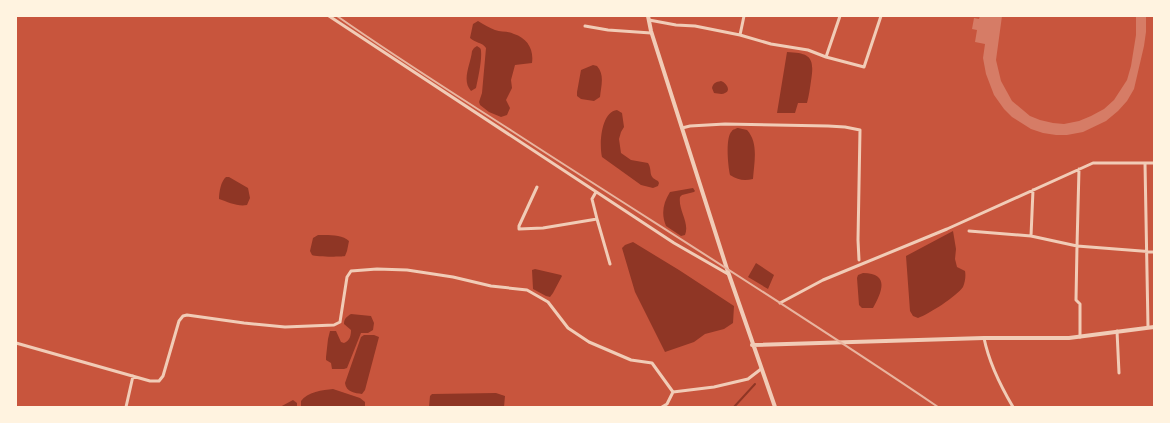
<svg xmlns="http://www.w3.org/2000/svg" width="1170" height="423" font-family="'Fira Sans',sans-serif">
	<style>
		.water { fill: #8f3625 }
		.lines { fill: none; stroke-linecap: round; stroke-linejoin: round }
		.stream { stroke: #8f3625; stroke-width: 2 }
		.building { fill: #d67c66 }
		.minor { stroke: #f1ccb7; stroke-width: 3 }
		.tertiary { stroke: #f1ccb7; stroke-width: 4 }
		.rail { stroke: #e9b49f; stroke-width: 2 }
	</style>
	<rect width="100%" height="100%" fill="#c8553d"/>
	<path class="water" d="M 478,21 C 483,24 490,28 495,30 C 501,32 508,31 514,34 C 527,38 534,49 532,63 L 515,65 L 511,80 L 512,88 L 506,100 L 510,108 L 507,115 L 501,117 L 489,112 L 480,105 L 479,102 L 482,93 L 486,48 C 482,42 475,43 470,38 L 473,24 Z
		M 477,46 C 480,48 481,48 481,51 C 482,61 478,78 476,88 L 471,91 C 461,80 471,64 472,51 L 474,48 Z
		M 787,52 C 810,53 815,57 811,81 C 810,88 809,95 807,103 L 798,103 L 795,113 L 777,113 Z
		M 593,65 L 597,66 C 605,75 601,86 600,97 L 594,101 L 581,99 L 577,96 L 577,92 L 581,70 Z
		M 721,81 C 725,82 732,90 725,93 C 722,95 717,93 714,93 L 712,88 C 713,83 716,82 721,81 Z
		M 617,110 L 622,113 L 624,127 L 621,132 L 619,139 L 621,153 L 631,160 L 648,163 C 653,171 647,176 658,181 L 659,183 L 658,186 L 653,188 L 641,185 L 602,157 C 599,144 601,112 617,110 Z
		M 738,128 L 747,130 C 759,143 754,163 753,179 C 744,181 738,180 730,175 C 728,166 725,137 732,131 C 732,130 737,128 738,128 Z
		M 226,177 L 229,177 L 248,188 L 250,198 L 247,205 C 238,207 228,202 219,199 C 219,192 221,181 226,177 Z
		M 693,188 L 695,191 L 694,192 L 682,195 L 680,197 C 678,210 690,223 685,235 L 681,236 L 666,226 C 661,214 663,203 670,192 Z
		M 953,231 L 956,249 L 955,259 L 957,267 L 965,271 C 966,276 965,282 963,287 C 957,296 929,314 918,318 L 913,316 L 910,311 L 906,256 Z
		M 318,235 C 327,235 342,234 349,241 L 347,251 L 345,256 C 340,257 316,257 312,255 L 310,251 L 313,238 Z
		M 633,242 L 679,270 L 734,306 L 733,323 L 724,329 L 705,334 L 694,342 L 665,352 L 635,292 L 622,248 L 625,245 Z
		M 756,263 L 774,275 L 768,289 L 748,277 Z
		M 535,269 L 561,275 L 562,276 L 553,293 L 550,297 L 546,296 L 533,289 L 532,270 Z
		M 863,273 C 890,273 882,292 873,308 L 862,308 L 859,305 L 857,278 L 858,275 Z
		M 351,314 L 371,316 L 374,323 L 373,330 L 368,333 L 361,333 L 347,368 L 344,369 L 332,369 L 331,363 L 326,360 L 326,357 L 328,339 L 330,331 L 336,331 L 341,342 L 344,343 C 350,341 351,335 351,330 L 344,324 C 344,319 346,317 351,314 Z
		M 364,335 L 374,335 L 379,337 L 365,390 L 362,394 C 355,393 346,392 345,383 L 361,337 Z
		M 333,389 L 360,398 L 365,402 L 365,407 L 301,407 L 301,401 C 307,392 323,390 333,389 Z
		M 496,393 L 505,396 L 504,407 L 429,407 L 430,396 L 432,394 Z
		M 293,400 L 297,403 L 297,407 L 280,407 Z"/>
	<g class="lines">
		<path class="stream" d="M 734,407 L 755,384"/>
	</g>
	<path class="building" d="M 980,16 L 1002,16 L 996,60 L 1001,81 L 1012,101 L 1030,116 L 1040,120 L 1053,123 L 1064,124 L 1079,121 L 1091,116 L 1104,109 L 1114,100 L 1127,80 L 1131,66 L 1136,35 L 1136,16 L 1146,16 L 1146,32 L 1144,46 L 1134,89 L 1127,101 L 1118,111 L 1106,121 L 1083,132 L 1067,135 L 1056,135 L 1043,133 L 1031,129 L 1012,117 L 1004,109 L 994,95 L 986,74 L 983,58 L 985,44 L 975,42 L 977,30 L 972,29 L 974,18 L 979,19 Z"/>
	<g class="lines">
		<path class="minor" d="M 329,16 L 674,243 L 728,274
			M 744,16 L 740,35 L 771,44 L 808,50 L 826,57 L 864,67 L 881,16
			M 649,20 L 676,25 L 695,26 L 740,35
			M 585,26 L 608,30 L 651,33
			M 826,57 L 840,16
			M 682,128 L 690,126 L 725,124 L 828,126 L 845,127 L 860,130 L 858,240 L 859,260
			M 1145,163 L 1148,327
			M 1079,169 L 1077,246 L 1154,252
			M 537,187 L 519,226 L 519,229 L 543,228 L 597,219 L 610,264
			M 1033,190 L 1031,236 L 1077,246 L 1076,300 L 1080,304 L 1080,337
			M 596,192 L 592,199 L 597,219
			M 969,231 L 1031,236
			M 780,303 L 823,280 L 947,229 L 1093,163 L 1154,163
			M 1117,331 L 1119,373
			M 984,338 C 989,363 1000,385 1013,407
			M 16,343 L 150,381 L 159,381 L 163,376 L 179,321 L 183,316 L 187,315 L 244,323 L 285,327 L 334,325 L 340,322 L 347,277 L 351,271 L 377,269 L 407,270 L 453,277 L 491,286 L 527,290 L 548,302 L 568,328 L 589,342 L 631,360 L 652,363 L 673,392 L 714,387 L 748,379 L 761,369
			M 126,407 L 133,376
			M 662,407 L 667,404 L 673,392"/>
		<path class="tertiary" d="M 648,16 L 651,31 L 727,269 L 775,407
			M 752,345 L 984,338 L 1069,338 L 1154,327"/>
		<path class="rail" d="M 337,16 C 394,56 453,93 512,131 C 654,223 798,312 938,407"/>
	</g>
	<rect width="1170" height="423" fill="none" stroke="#fff3e0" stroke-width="34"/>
</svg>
